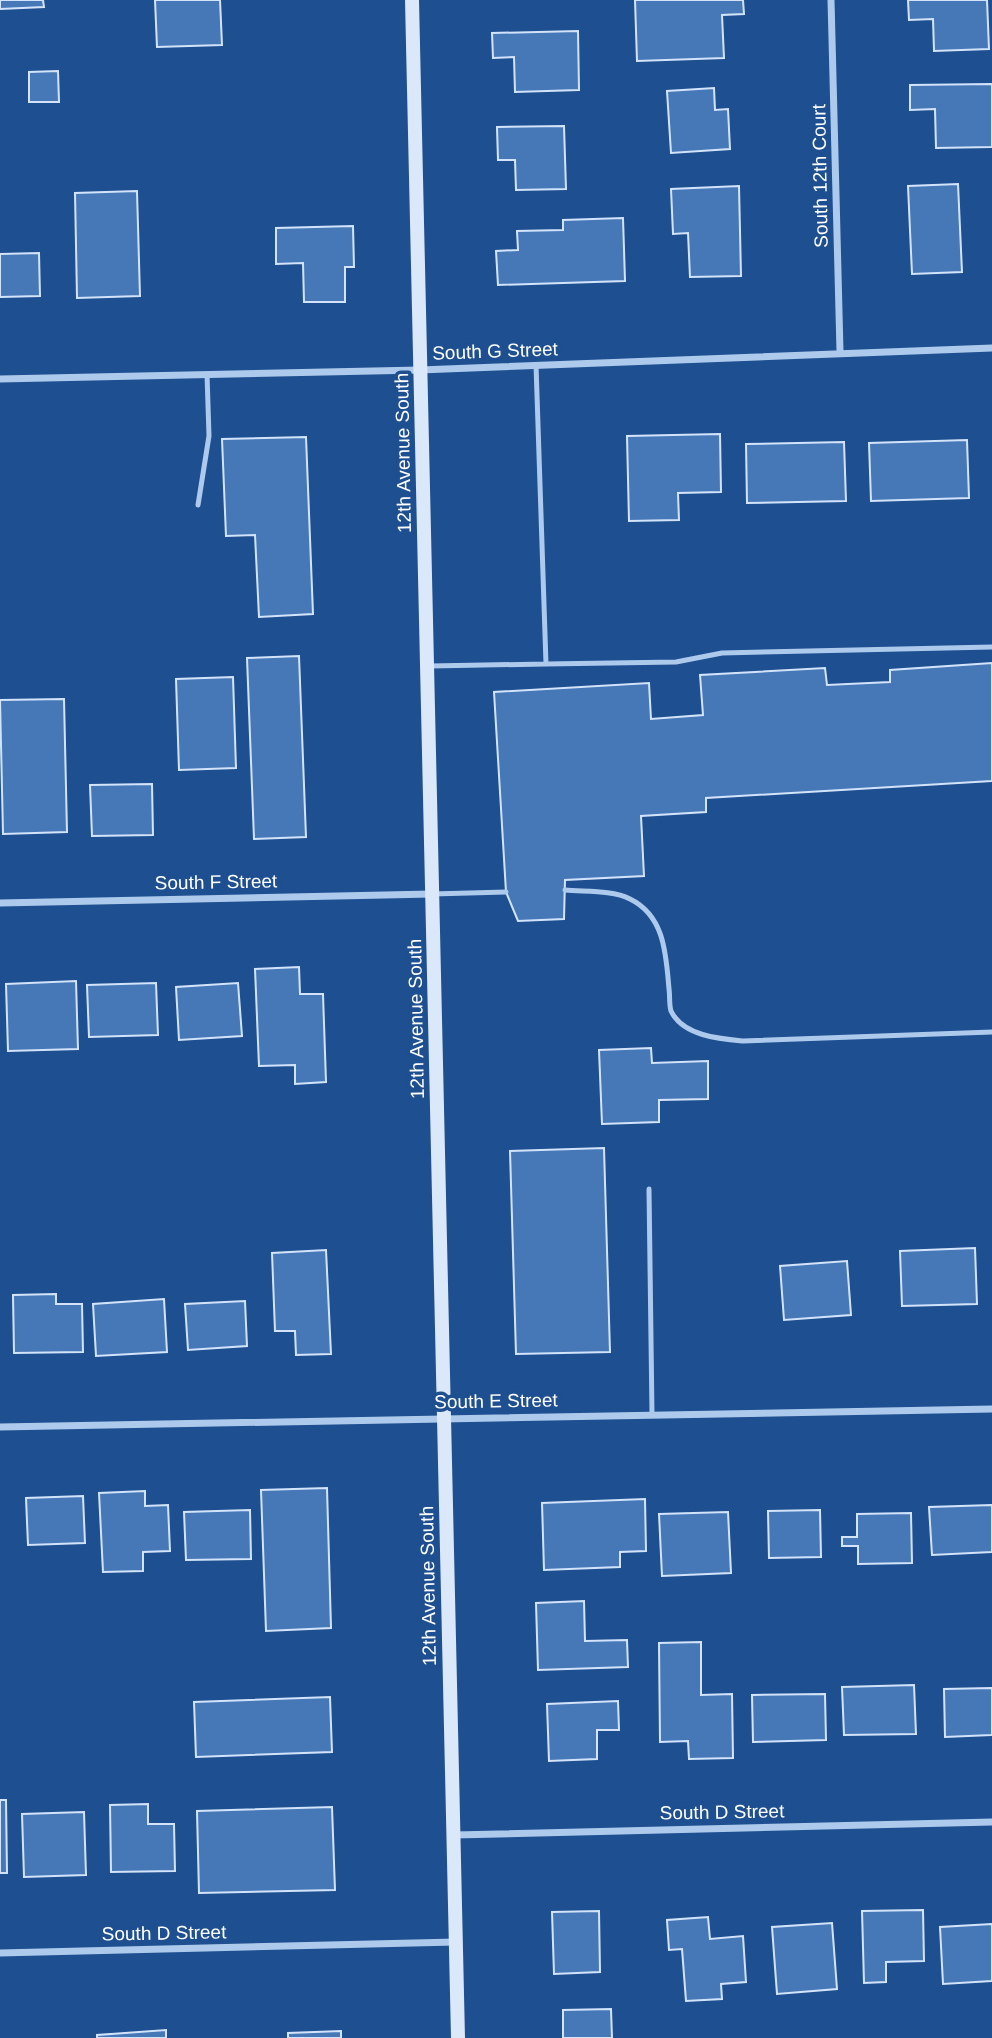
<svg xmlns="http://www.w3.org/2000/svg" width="992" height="2038" font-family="Arial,sans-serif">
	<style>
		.building { fill: #4678b8; stroke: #d3e4fa; stroke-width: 2 }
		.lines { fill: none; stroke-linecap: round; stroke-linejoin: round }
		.lane { stroke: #adcaed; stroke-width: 5 }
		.street { stroke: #adcaed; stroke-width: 7 }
		.secondary { stroke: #dae8fa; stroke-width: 14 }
		.labels { text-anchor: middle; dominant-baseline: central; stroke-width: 7; stroke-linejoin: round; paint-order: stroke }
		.street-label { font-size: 19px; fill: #fff; stroke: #1e4f90 }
	</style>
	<rect width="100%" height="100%" fill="#1e4f90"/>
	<path class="building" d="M 0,0 L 43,0 L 44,7 L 0,9 Z
		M 155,0 L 220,0 L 222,45 L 157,47 Z
		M 635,0 L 743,0 L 744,14 L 722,15 L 724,58 L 637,61 Z
		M 908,0 L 987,0 L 989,49 L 934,51 L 933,19 L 909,20 Z
		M 578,31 L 579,90 L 515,92 L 514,57 L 493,58 L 492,33 Z
		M 58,71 L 59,102 L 29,102 L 29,72 Z
		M 992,84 L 992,147 L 936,148 L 935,109 L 910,110 L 910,85 Z
		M 714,88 L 715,110 L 728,109 L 730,149 L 671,153 L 667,91 Z
		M 564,126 L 566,189 L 516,190 L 515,160 L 498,160 L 497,127 Z
		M 958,184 L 962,272 L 912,274 L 908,186 Z
		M 739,186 L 741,276 L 690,277 L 688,233 L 673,234 L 671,189 Z
		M 137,191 L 140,296 L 77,298 L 75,193 Z
		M 623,218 L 625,281 L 498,285 L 496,251 L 518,250 L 517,231 L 563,230 L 563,220 Z
		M 353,226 L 354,267 L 345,267 L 345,302 L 304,302 L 303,263 L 276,264 L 276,228 Z
		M 39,253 L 40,296 L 0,297 L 0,254 Z
		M 720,434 L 721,492 L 678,493 L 679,520 L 629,521 L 627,436 Z
		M 306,437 L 313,614 L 259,617 L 255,535 L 226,536 L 222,439 Z
		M 967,440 L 969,498 L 871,501 L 869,443 Z
		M 844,442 L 846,501 L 747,503 L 746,444 Z
		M 299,656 L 306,837 L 254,839 L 247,658 Z
		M 992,663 L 992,781 L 706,798 L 706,812 L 641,816 L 644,876 L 565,880 L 564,919 L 518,921 L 506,892 L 494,692 L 649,683 L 651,719 L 703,715 L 700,675 L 825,668 L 827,685 L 890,682 L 890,670 Z
		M 233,677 L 236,768 L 179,770 L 176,679 Z
		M 64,699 L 67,832 L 3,834 L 0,700 Z
		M 152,784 L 153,835 L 92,836 L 90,785 Z
		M 299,967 L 300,994 L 323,994 L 326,1082 L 295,1084 L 295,1065 L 259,1066 L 255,969 Z
		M 76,981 L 78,1049 L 8,1051 L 6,984 Z
		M 156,983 L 158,1035 L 89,1037 L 87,985 Z
		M 238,983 L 242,1036 L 179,1040 L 176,987 Z
		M 651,1048 L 652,1063 L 708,1061 L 708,1099 L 659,1100 L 659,1122 L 602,1124 L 599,1050 Z
		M 604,1148 L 610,1352 L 516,1354 L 510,1151 Z
		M 975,1248 L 977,1304 L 902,1306 L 900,1251 Z
		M 326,1250 L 331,1354 L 296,1355 L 295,1331 L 275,1331 L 272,1253 Z
		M 847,1261 L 851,1315 L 784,1320 L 780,1266 Z
		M 56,1294 L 56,1304 L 82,1304 L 83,1352 L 14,1353 L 13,1295 Z
		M 164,1299 L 167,1352 L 96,1356 L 93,1304 Z
		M 245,1301 L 247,1346 L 188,1350 L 185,1304 Z
		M 327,1488 L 331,1628 L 266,1631 L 261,1490 Z
		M 145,1491 L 145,1506 L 168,1505 L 170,1551 L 143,1552 L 143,1571 L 103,1572 L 99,1493 Z
		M 83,1496 L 85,1543 L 28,1545 L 26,1498 Z
		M 645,1499 L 646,1551 L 620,1552 L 620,1567 L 544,1570 L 542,1503 Z
		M 992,1505 L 992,1552 L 932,1555 L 929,1507 Z
		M 250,1510 L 251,1559 L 186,1560 L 184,1512 Z
		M 820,1510 L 821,1557 L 769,1558 L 768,1511 Z
		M 728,1512 L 731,1573 L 662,1576 L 659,1514 Z
		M 911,1513 L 912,1563 L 858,1564 L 858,1546 L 842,1546 L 842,1537 L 857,1537 L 857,1514 Z
		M 584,1601 L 585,1641 L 627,1640 L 628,1667 L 538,1670 L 536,1603 Z
		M 701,1642 L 701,1695 L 732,1694 L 733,1758 L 689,1759 L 688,1741 L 660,1742 L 659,1643 Z
		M 914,1685 L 916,1734 L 844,1735 L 842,1687 Z
		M 992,1688 L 992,1735 L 945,1737 L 944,1689 Z
		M 825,1694 L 826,1740 L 753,1742 L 752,1695 Z
		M 330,1697 L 332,1752 L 196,1757 L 194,1702 Z
		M 618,1701 L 619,1730 L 597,1730 L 597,1759 L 549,1761 L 547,1704 Z
		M 0,1800 L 6,1800 L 7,1873 L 0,1873 Z
		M 148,1804 L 148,1824 L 174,1824 L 175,1871 L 111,1872 L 110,1805 Z
		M 332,1807 L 335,1890 L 199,1893 L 197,1811 Z
		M 84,1812 L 86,1875 L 24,1877 L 22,1814 Z
		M 923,1910 L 924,1961 L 886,1962 L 886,1982 L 864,1983 L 862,1911 Z
		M 599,1911 L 600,1972 L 554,1974 L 552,1912 Z
		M 708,1917 L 710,1939 L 743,1936 L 746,1982 L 721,1984 L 722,1999 L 686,2001 L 682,1949 L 669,1950 L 667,1920 Z
		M 832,1923 L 837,1989 L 777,1994 L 772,1927 Z
		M 992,1924 L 992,1981 L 943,1984 L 940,1927 Z
		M 611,2009 L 612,2038 L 563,2038 L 563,2010 Z
		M 166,2030 L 166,2038 L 97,2038 L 97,2035 Z
		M 341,2031 L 341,2038 L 288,2038 L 288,2033 Z"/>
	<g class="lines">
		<path class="lane" d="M 198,505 L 209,436 L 207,374
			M 546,664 L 676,662 L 722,653 L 992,647
			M 430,666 L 546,664 L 536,365
			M 565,890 C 585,892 612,890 630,899 C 665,916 666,955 669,989 C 670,995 669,1005 671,1011 C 683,1036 720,1039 743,1041 L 992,1032
			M 432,894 L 506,892
			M 649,1189 L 652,1414"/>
		<path class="street" d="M 831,0 L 840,351
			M 0,379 L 420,370 L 992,348
			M 0,903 L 432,894
			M 0,1427 L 992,1409
			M 454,1835 L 992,1822
			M 0,1953 L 456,1942"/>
		<path class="secondary" d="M 412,0 L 458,2038"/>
	</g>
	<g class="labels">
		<g class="street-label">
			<text transform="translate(820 176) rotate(-91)">South 12th Court</text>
			<text transform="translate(495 351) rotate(-2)">South G Street</text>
			<text transform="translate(403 453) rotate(-91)">12th Avenue South</text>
			<text transform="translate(216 882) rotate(-1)">South F Street</text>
			<text transform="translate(416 1019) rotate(-91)">12th Avenue South</text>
			<text transform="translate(496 1401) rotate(-1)">South E Street</text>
			<text transform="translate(428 1586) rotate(-91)">12th Avenue South</text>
			<text transform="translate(722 1812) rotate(-1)">South D Street</text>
			<text transform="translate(164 1933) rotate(-1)">South D Street</text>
		</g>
	</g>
</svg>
